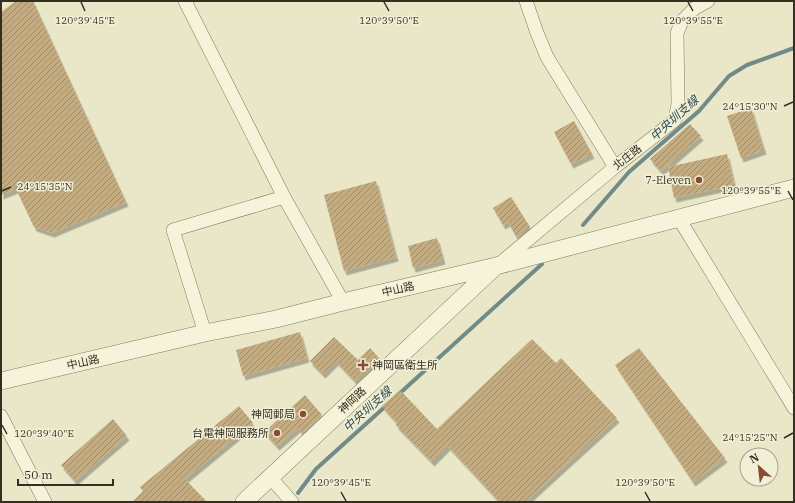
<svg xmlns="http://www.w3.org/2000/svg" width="795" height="503" font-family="'IBM Plex Serif','Noto Sans TC',serif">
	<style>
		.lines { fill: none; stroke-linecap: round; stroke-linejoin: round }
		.stream { stroke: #708b8a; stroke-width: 4 }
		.building { fill: url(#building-hatch); filter: url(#shadow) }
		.minor-casing { stroke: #837a5f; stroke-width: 14 }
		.tertiary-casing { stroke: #837a5f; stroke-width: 18 }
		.minor { stroke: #f5f3d9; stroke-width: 13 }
		.tertiary { stroke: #f5f3d9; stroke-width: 17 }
		.ticks { fill: none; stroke: #352f21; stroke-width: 1.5 }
		.poi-dot { fill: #8b4936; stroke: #f1f0d6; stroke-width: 1.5 }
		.labels { text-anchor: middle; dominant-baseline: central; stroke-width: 3; stroke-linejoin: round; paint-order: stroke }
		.street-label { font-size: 11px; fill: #352f21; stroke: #f1f0d6 }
		.poi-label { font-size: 11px; fill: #352f21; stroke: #f1f0d6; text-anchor: end }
		.water-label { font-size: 12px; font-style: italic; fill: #324d53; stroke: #f1f0d6 }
		.ticks-label { font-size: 10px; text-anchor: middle; fill: #352f21; stroke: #f1f0d6; stroke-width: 3; stroke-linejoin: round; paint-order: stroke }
	</style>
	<defs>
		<pattern id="building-hatch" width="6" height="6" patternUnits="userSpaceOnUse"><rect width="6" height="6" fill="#c3ac82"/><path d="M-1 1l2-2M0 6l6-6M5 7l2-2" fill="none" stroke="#9f8c6a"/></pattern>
		<filter id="shadow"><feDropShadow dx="2.5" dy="4.5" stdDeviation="0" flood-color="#0004"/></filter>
	</defs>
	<rect width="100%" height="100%" fill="#e9e7c7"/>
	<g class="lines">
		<path class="stream" d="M 583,225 L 629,172 L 699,111 L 729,76 L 747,65 L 794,48
			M 399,394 L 542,264
			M 298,493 L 316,469 L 388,404"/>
	</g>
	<path class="building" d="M 16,1 L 33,1 L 126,202 L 52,233 L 34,227 L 16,189 L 1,195 L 1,12 Z
		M 751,108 L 764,150 L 741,158 L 727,116 Z
		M 574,121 L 592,154 L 571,164 L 554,132 Z
		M 690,124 L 701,136 L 661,171 L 650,159 Z
		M 727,154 L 734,185 L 674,198 L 668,167 Z
		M 376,181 L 396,257 L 344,271 L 324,195 Z
		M 511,197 L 530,227 L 517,238 L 508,222 L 503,225 L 493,208 Z
		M 437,238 L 443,260 L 413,268 L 408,246 Z
		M 300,332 L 307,358 L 243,376 L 236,350 Z
		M 334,337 L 358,360 L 370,348 L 380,359 L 356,382 L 336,361 L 323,374 L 310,361 Z
		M 532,339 L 556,363 L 561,358 L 617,418 L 525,502 L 500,502 L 448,446 L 432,462 L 396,425 L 397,423 L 382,406 L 400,390 L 437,429 Z
		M 639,348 L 725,458 L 693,482 L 615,365 Z
		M 305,395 L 322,415 L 302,433 L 298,428 L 277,446 L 264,432 Z
		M 239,406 L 253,423 L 185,479 L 207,502 L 132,502 L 143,491 L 140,487 Z
		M 113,419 L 127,436 L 75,481 L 61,465 Z"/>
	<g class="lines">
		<g class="minor-casing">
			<path id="minor" d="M 185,1 L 284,197 L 343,302
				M 526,1 L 537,33 L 547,57 L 615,167
				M 678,217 L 794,408
				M 498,265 L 615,167 L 675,120 L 678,104 L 677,33 L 682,21 L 695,8 L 708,1
				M 205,333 L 173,230 L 284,197
				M 1,416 L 45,502
				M 270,477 L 292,502"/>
		</g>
		<g class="tertiary-casing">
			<path id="tertiary" d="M 1,381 L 205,333 L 276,319 L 343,302 L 496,266 L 794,188
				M 244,502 L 496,266"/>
		</g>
		<use href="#minor" class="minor"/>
		<use href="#tertiary" class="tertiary"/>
	</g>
	<path class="ticks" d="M 81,2 L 85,11M 384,2 L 389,11M 688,2 L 693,11M 784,106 L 793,102M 2,191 L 11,187M 788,191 L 793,200M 2,425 L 7,434M 784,438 L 793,433M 341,492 L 346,501M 645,492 L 650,501"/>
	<g class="poi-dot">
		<circle cx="699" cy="180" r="4"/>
		<path d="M361 359h4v4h4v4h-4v4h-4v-4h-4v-4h4z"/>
		<circle cx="303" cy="414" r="4"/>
		<circle cx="277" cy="433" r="4"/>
	</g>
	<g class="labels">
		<g class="street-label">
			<text transform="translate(627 157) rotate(-38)">北庄路</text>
			<text transform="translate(398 289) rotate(-13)">中山路</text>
			<text transform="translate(83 362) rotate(-13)">中山路</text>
			<text transform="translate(352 400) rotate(-43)">神岡路</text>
		</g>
		<g class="poi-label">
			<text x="691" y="180">7-Eleven</text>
			<text x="372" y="365" text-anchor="start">神岡區衛生所</text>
			<text x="295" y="414">神岡郵局</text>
			<text x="269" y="433">台電神岡服務所</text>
		</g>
		<g class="water-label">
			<text transform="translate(674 118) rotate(-42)">中央圳支線</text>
			<text transform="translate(367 409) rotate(-42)">中央圳支線</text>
		</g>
	</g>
	<g class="ticks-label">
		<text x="85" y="24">120°39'45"E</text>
		<text x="389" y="24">120°39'50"E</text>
		<text x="693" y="24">120°39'55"E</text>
		<text x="750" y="110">24°15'30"N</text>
		<text x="45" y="190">24°15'35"N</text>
		<text x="751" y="194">120°39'55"E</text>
		<text x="44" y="437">120°39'40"E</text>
		<text x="750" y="441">24°15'25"N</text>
		<text x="341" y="486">120°39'45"E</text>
		<text x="645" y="486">120°39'50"E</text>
	</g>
	<rect width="795" height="503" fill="none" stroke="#352f21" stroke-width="4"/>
	<g transform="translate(759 467) rotate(332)"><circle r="19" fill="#f1f0d6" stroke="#a6a38e"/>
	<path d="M0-3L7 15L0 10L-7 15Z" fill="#8b4936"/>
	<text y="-6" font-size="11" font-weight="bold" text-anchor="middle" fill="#352f21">N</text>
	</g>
	<path d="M18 479v6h95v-6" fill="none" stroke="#352f21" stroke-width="2"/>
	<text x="24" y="479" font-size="12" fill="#352f21" stroke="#f1f0d6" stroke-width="3" paint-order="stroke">50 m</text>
</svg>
